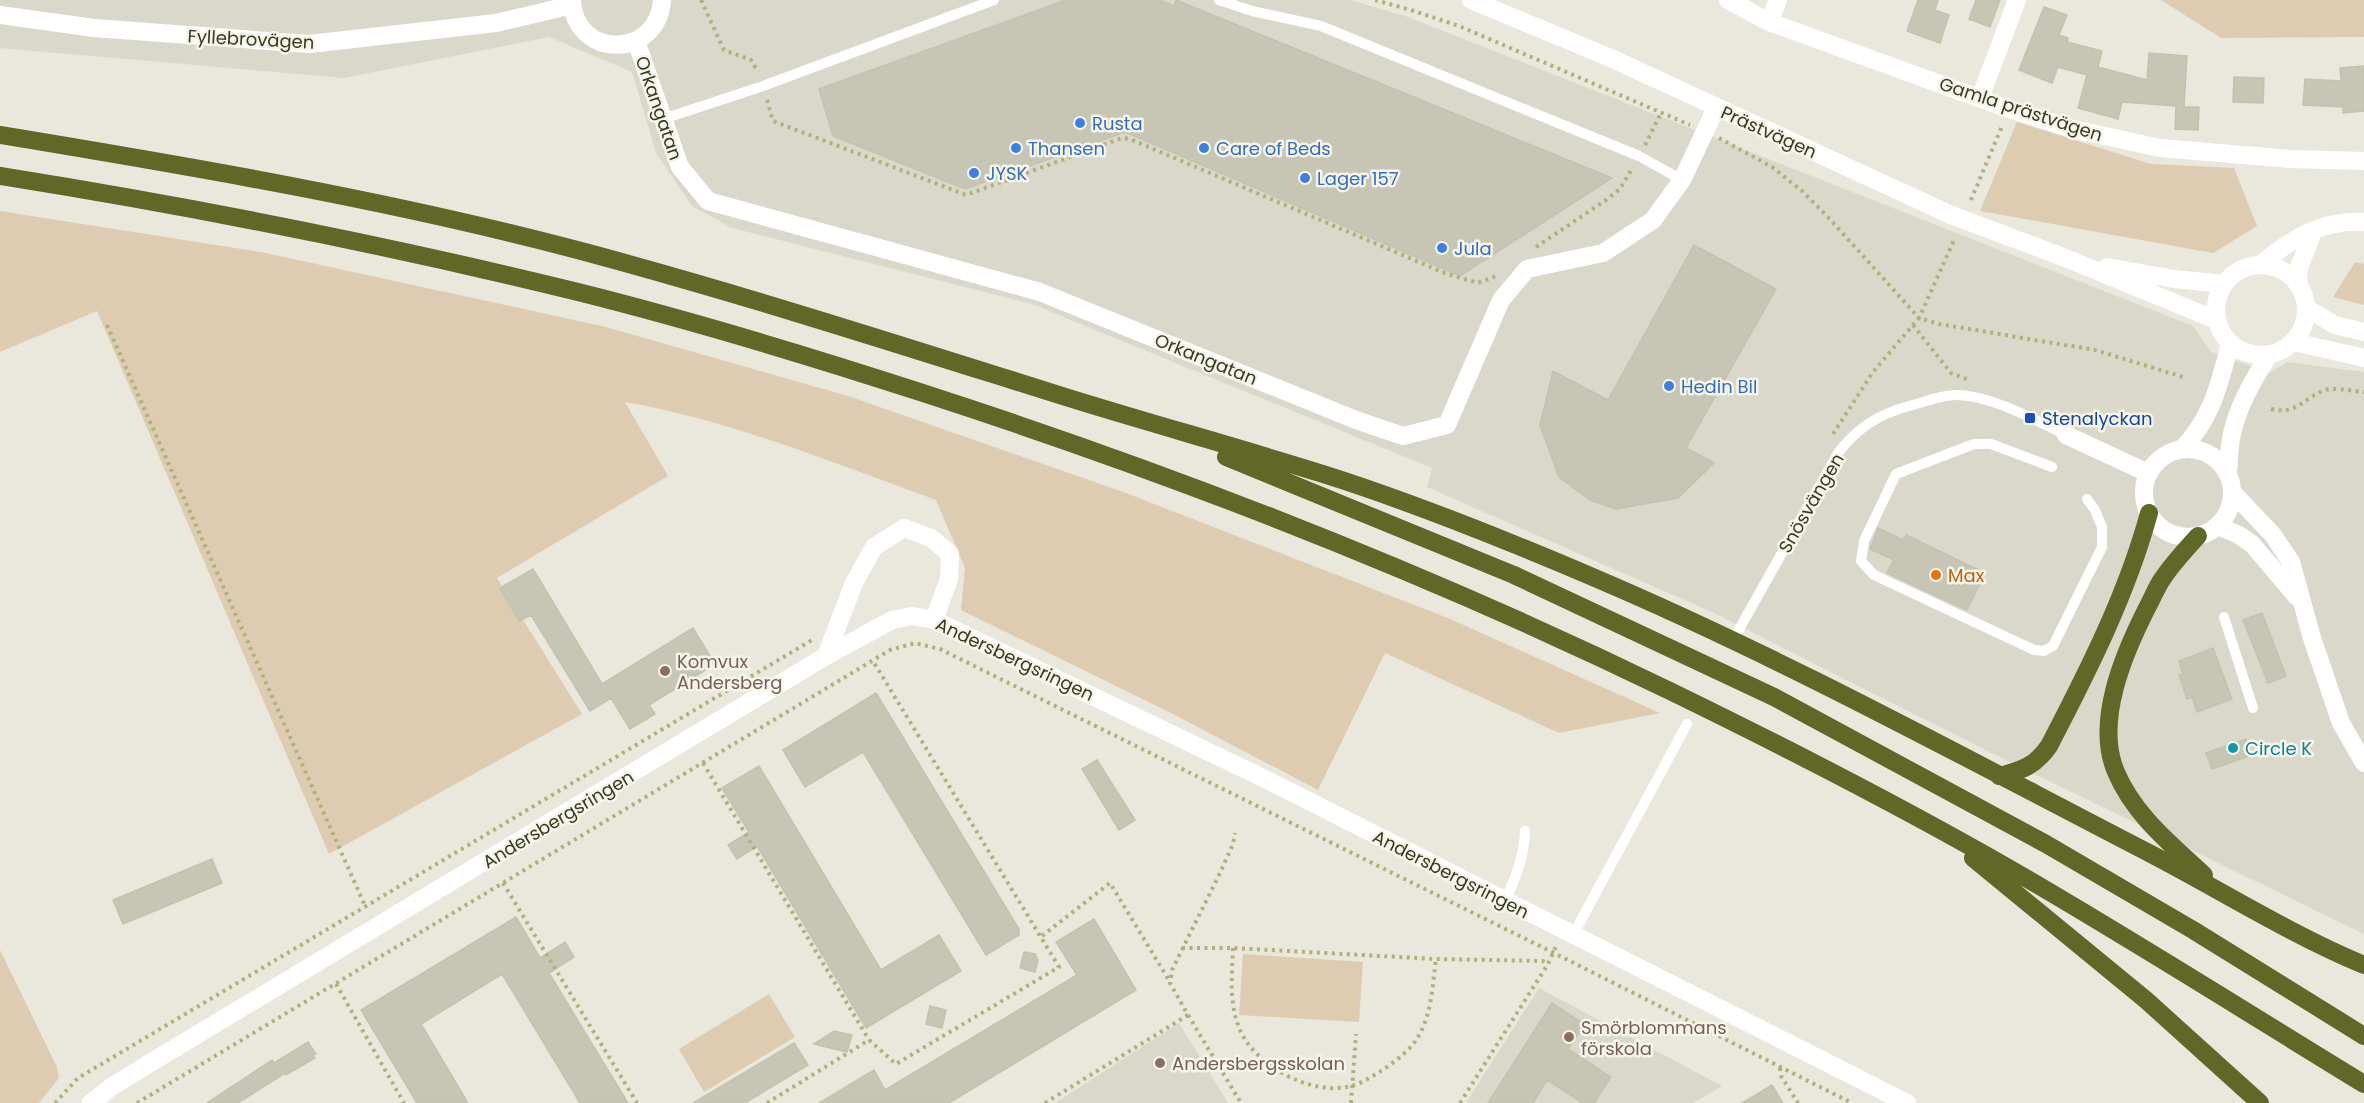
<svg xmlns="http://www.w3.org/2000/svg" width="2364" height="1103" font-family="Poppins,sans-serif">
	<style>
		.built { fill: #dad8ca }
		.green { fill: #ddccb2 }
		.building { fill: #c7c5b4; stroke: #c4c2ae; stroke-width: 1.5 }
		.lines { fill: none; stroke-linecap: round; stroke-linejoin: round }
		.path { stroke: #afb07a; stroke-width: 4; stroke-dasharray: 3 4.5; stroke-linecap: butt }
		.service { stroke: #fff; stroke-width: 10 }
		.minor { stroke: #fff; stroke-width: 18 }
		.tertiary { stroke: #fff; stroke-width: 18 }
		.motorway { stroke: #5f6827; stroke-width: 18 }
		.shop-dot { fill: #3f7fe0; stroke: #f6f5ec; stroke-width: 2 }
		.transit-dot { fill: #1a4fb4; stroke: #f6f5ec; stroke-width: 2 }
		.food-dot { fill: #e8710a; stroke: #f6f5ec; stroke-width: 2 }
		.education-dot { fill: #8d6e63; stroke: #f6f5ec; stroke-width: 2 }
		.culture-dot { fill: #0f9aa8; stroke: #f6f5ec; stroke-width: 2 }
		.labels { text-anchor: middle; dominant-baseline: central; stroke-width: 5; stroke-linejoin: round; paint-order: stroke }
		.street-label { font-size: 18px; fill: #383a1d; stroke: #f6f5ec }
		.shop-label { font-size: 18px; fill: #366cbe; stroke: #f6f5ec; text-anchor: start }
		.transit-label { font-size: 18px; fill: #164399; stroke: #f6f5ec; text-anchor: start }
		.food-label { font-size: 18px; fill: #c56008; stroke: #f6f5ec; text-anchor: start }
		.education-label { font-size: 18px; fill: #785e54; stroke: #f6f5ec; text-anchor: start }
		.culture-label { font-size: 18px; fill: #0d838f; stroke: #f6f5ec; text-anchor: start }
	</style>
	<rect width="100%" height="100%" fill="#eae8dc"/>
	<path class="built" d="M 0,0 L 1350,0 L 1405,16 L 2193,326 L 2211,352 L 2270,373 L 2287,362 L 2364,372 L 2364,934 L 1989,752 L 1714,613 L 1427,487 L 1432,468 L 1032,304 L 732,228 L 692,206 L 656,153 L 632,72 L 549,37 L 344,78 L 0,48 Z
		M 1539,988 L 1722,1086 L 1694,1103 L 1466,1103 Z
		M 1179,1023 L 1228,1103 L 1055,1103 Z"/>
	<path class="green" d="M 2161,0 L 2364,0 L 2364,37 L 2221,38 Z
		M 2017,122 L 2151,164 L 2234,168 L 2257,226 L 2213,253 L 1980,211 Z
		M 0,211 L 261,252 L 602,326 L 848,396 L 1126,493 L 1448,618 L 1660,713 L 1559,733 L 1385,653 L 1318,790 L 1169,712 L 961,610 L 965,568 L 936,500 C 834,463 732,421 625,402 L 668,476 L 497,578 L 582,714 L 329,854 L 97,311 L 0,352 Z
		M 2355,262 L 2364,264 L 2364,305 L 2333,297 Z
		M 0,950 L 57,1067 L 59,1078 L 39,1103 L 0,1103 Z
		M 1243,954 L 1363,962 L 1359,1022 L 1239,1015 Z
		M 769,994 L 795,1037 L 704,1092 L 679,1049 Z"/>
	<path class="building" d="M 1066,0 L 1159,0 L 1174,6 L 1176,0 L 1612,178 L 1460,276 L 1125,132 L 965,189 L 833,136 L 819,89 Z
		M 1918,0 L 1938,0 L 1935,10 L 1949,15 L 1940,43 L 1907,31 Z
		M 1976,0 L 2000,0 L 1990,27 L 1969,19 Z
		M 2044,7 L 2067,15 L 2059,35 L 2068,38 L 2067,42 L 2102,51 L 2098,67 L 2147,80 L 2149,53 L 2187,56 L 2184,107 L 2199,107 L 2198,130 L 2175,129 L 2176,106 L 2122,102 L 2118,119 L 2078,108 L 2087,75 L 2058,67 L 2052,83 L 2019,70 Z
		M 2364,66 L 2364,111 L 2343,113 L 2343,107 L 2303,105 L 2305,79 L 2341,81 L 2340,68 Z
		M 2234,77 L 2264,78 L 2263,103 L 2233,102 Z
		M 1694,245 L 1776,289 L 1686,448 L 1714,463 L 1678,498 L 1616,509 L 1590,500 L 1559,477 L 1540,425 L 1553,371 L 1608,400 Z
		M 1878,528 L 1903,540 L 1906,535 L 1985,573 L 1967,610 L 1887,573 L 1894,560 L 1870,549 Z
		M 533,569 L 602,684 L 693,628 L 715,664 L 649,705 L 655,714 L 630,729 L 611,698 L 590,711 L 531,615 L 519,621 L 500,588 Z
		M 2262,613 L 2286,676 L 2268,683 L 2243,620 Z
		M 2213,648 L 2232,699 L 2197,712 L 2192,697 L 2187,699 L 2179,675 L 2183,674 L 2179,661 Z
		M 876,693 L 1019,929 L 1019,935 L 986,955 L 863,752 L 805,787 L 783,750 Z
		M 2246,739 L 2252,755 L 2212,769 L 2206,753 Z
		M 1097,760 L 1135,820 L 1119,830 L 1082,769 Z
		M 759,766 L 881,970 L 939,935 L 961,971 L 866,1028 L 757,846 L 737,859 L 728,845 L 749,832 L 722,788 Z
		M 212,859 L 222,883 L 123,924 L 113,900 Z
		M 516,917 L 540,958 L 565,942 L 574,957 L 549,973 L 628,1103 L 580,1103 L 502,974 L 421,1024 L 468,1103 L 417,1103 L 361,1010 Z
		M 1094,919 L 1136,990 L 949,1103 L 819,1103 L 874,1070 L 885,1090 L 1077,975 L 1056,942 Z
		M 1024,952 L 1035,954 L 1038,960 L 1035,972 L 1020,968 Z
		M 1552,1003 L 1584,1024 L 1568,1049 L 1611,1077 L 1594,1103 L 1583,1103 L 1547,1080 L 1533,1103 L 1488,1103 Z
		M 930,1006 L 946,1010 L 942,1028 L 926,1024 Z
		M 834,1031 L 852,1035 L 847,1052 L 814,1044 Z
		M 308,1042 L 316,1054 L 313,1055 L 315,1058 L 286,1075 L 285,1073 L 238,1103 L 207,1103 L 272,1060 L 274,1063 Z
		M 794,1043 L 808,1065 L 745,1103 L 693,1103 Z
		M 1772,1085 L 1783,1103 L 1742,1103 Z"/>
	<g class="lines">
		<path class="path" d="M 701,0 L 724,50 L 751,60 L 758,72
			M 1375,0 L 1411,10 L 1459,26 L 1690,125
			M 767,100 L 773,121 L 966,195 L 1122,138 L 1130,139 L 1447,274 L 1478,283 L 1496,276
			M 1719,138 L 1772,167 L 1802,191 L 1827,216 L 1919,318 L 1955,238
			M 1645,145 L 1661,113
			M 1971,200 L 2002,126
			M 1536,247 L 1606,200 L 1620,189 L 1633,167
			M 107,325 L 366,908
			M 1913,325 L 1951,373 L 1969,380
			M 2271,409 C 2298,415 2303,398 2325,390 C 2336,387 2352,391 2364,392
			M 1833,434 L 1873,372 L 1919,318 L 1939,324 L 2095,350 L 2183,377
			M 703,763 L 869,1040
			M 503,883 L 637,1103
			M 1042,936 L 1110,883 L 1170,982
			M 1182,948 L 1233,948 L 1436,959 L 1543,961 L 1548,964
			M 1233,948 C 1232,974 1229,1000 1238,1025 C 1251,1064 1311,1097 1351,1086 C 1368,1082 1404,1057 1414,1043 C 1432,1018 1432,988 1436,959
			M 336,984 L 404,1103
			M 1188,1015 L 1241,1103
			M 1780,1068 L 1781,1076 L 1798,1103
			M 55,1103 L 78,1078 L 812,640
			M 137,1103 L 890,650 L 915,643 L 940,649 L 1554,953 L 1852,1103
			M 767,1103 L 869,1040 L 896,1064 L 1059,967 L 873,661
			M 1045,1103 L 1188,1015 L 1170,983 L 1172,970 L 1221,871 L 1233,844 L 1235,833
			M 1351,1103 L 1356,1034
			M 1460,1103 L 1548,964 L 1557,944"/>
		<path class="service" d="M 1219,0 L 1252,11 L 1321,26 L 1639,156 L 1682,180
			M 663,119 L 763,86 L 994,0
			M 2052,467 L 1991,444 L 1974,444 L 1896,474 L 1864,541 L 1861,561 L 1874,575 L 2034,650 L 2044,651 L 2053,646 L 2102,547 L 2102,527 L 2095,510 L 2087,499
			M 2224,617 L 2253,708
			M 1737,633 L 1838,453 C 1857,428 1879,414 1909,406 C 1924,402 1938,396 1954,395 C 1989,394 2035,420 2066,435
			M 1505,901 C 1516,877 1524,858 1525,831
			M 1573,935 L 1687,724"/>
		<path class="minor" d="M 1728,0 L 1769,22 L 2009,109 L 2073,129 L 2160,148 L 2291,159 L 2364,161
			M 1769,22 L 1778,0
			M 636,41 L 680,167 L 708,201 L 1040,292 L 1356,420 L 1403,436 L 1447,425 L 1501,300 L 1527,269 L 1603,253 L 1653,220 L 1682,180 L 1716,108
			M 1980,98 L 2017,0
			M 2260,265 C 2292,238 2322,220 2364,222
			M 2298,285 L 2299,267 L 2313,232
			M 2066,435 L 2148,473
			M2144 493a44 44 0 1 1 88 0a44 44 0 1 1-88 0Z
			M 2233,493 L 2273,535 L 2291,562 L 2312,638 L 2341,723 L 2364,763
			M 2218,526 L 2239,535 L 2252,544 L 2297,597
			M 826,656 L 854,583 L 874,547 L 904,528 L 931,538 L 950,554 L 949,579 L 934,620
			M 91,1103 L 111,1087 L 160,1057 L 826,656 L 892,620 L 912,616 L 934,620 L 1261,777 L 1907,1103"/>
		<path class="tertiary" d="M 572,0 C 574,59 658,60 662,0
			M 1471,0 L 1613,59 L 1951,215 L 2068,259 L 2216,320
			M 0,15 L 94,28 L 309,44 L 496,23 L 572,5
			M2216 310a45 45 0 1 1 90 0a45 45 0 1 1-90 0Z
			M 2107,267 L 2174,279 L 2224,284
			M 2306,308 L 2335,325 L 2364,332
			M 2294,342 L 2364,358
			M 2182,449 C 2212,418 2219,385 2230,344
			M 2228,472 C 2229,461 2229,450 2231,439 C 2236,409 2253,380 2269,355"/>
		<path class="motorway" d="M 0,135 C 200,168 400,202 596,255 C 751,297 903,346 1056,394 C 1145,422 1234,446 1323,474 C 1415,503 1506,540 1595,578 C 1785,659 1967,759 2151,854 C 2222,891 2290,934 2364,965
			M 0,176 C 194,207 387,245 578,292 C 694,321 809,356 923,393 C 1179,476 1430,574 1672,692 C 1791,750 1910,811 2024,877 C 2139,944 2251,1015 2364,1084
			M 1226,457 L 1514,575 L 1774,697 L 2046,844 L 2193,930 L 2364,1036
			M 2198,536 C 2186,549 2173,563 2163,578 C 2157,586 2153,597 2148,606 C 2125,651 2094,721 2116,772 C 2134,815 2171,844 2204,875
			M 1999,776 C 2023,770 2035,766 2049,746 C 2088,671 2127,594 2149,513
			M 1973,858 L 2146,1000 L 2260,1103"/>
	</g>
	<g class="shop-dot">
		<circle cx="1080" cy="123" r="6"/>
		<circle cx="1016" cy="148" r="6"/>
		<circle cx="1204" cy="148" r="6"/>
		<circle cx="974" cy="173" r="6"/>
		<circle cx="1305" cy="178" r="6"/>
		<circle cx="1442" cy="248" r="6"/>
		<circle cx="1669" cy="386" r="6"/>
	</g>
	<rect class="transit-dot" x="2024" y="412" width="12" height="12" rx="3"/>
	<circle class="food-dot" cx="1936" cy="575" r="6"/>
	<g class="education-dot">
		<circle cx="665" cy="671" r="6"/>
		<circle cx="1569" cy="1037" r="6"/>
		<circle cx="1160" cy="1063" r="6"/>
	</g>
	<circle class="culture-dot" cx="2233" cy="748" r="6"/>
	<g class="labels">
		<g class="street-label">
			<text transform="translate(251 39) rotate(3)">Fyllebrovägen</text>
			<text transform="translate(659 108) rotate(71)">Orkangatan</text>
			<text transform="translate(2021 109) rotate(18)">Gamla prästvägen</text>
			<text transform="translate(1769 132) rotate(24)">Prästvägen</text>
			<text transform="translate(1206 359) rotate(22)">Orkangatan</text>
			<text transform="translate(1811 503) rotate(-60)">Snösvängen</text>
			<text transform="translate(1015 659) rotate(25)">Andersbergsringen</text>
			<text transform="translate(558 819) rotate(-31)">Andersbergsringen</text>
			<text transform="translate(1451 874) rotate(27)">Andersbergsringen</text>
		</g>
		<g class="shop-label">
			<text x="1092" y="123">Rusta</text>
			<text x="1028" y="148">Thansen</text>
			<text x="1216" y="148">Care of Beds</text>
			<text x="986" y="173">JYSK</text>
			<text x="1317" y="178">Lager 157</text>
			<text x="1454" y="248">Jula</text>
			<text x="1681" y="386">Hedin Bil</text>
		</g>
		<g class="transit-label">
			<text x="2042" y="418">Stenalyckan</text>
		</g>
		<g class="food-label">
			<text x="1948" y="575">Max</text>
		</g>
		<g class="education-label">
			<text x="677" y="661">Komvux<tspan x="677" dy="21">Andersberg</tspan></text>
			<text x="1581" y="1027">Smörblommans<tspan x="1581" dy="21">förskola</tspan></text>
			<text x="1172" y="1063">Andersbergsskolan</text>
		</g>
		<g class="culture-label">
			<text x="2245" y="748">Circle K</text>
		</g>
	</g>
</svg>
